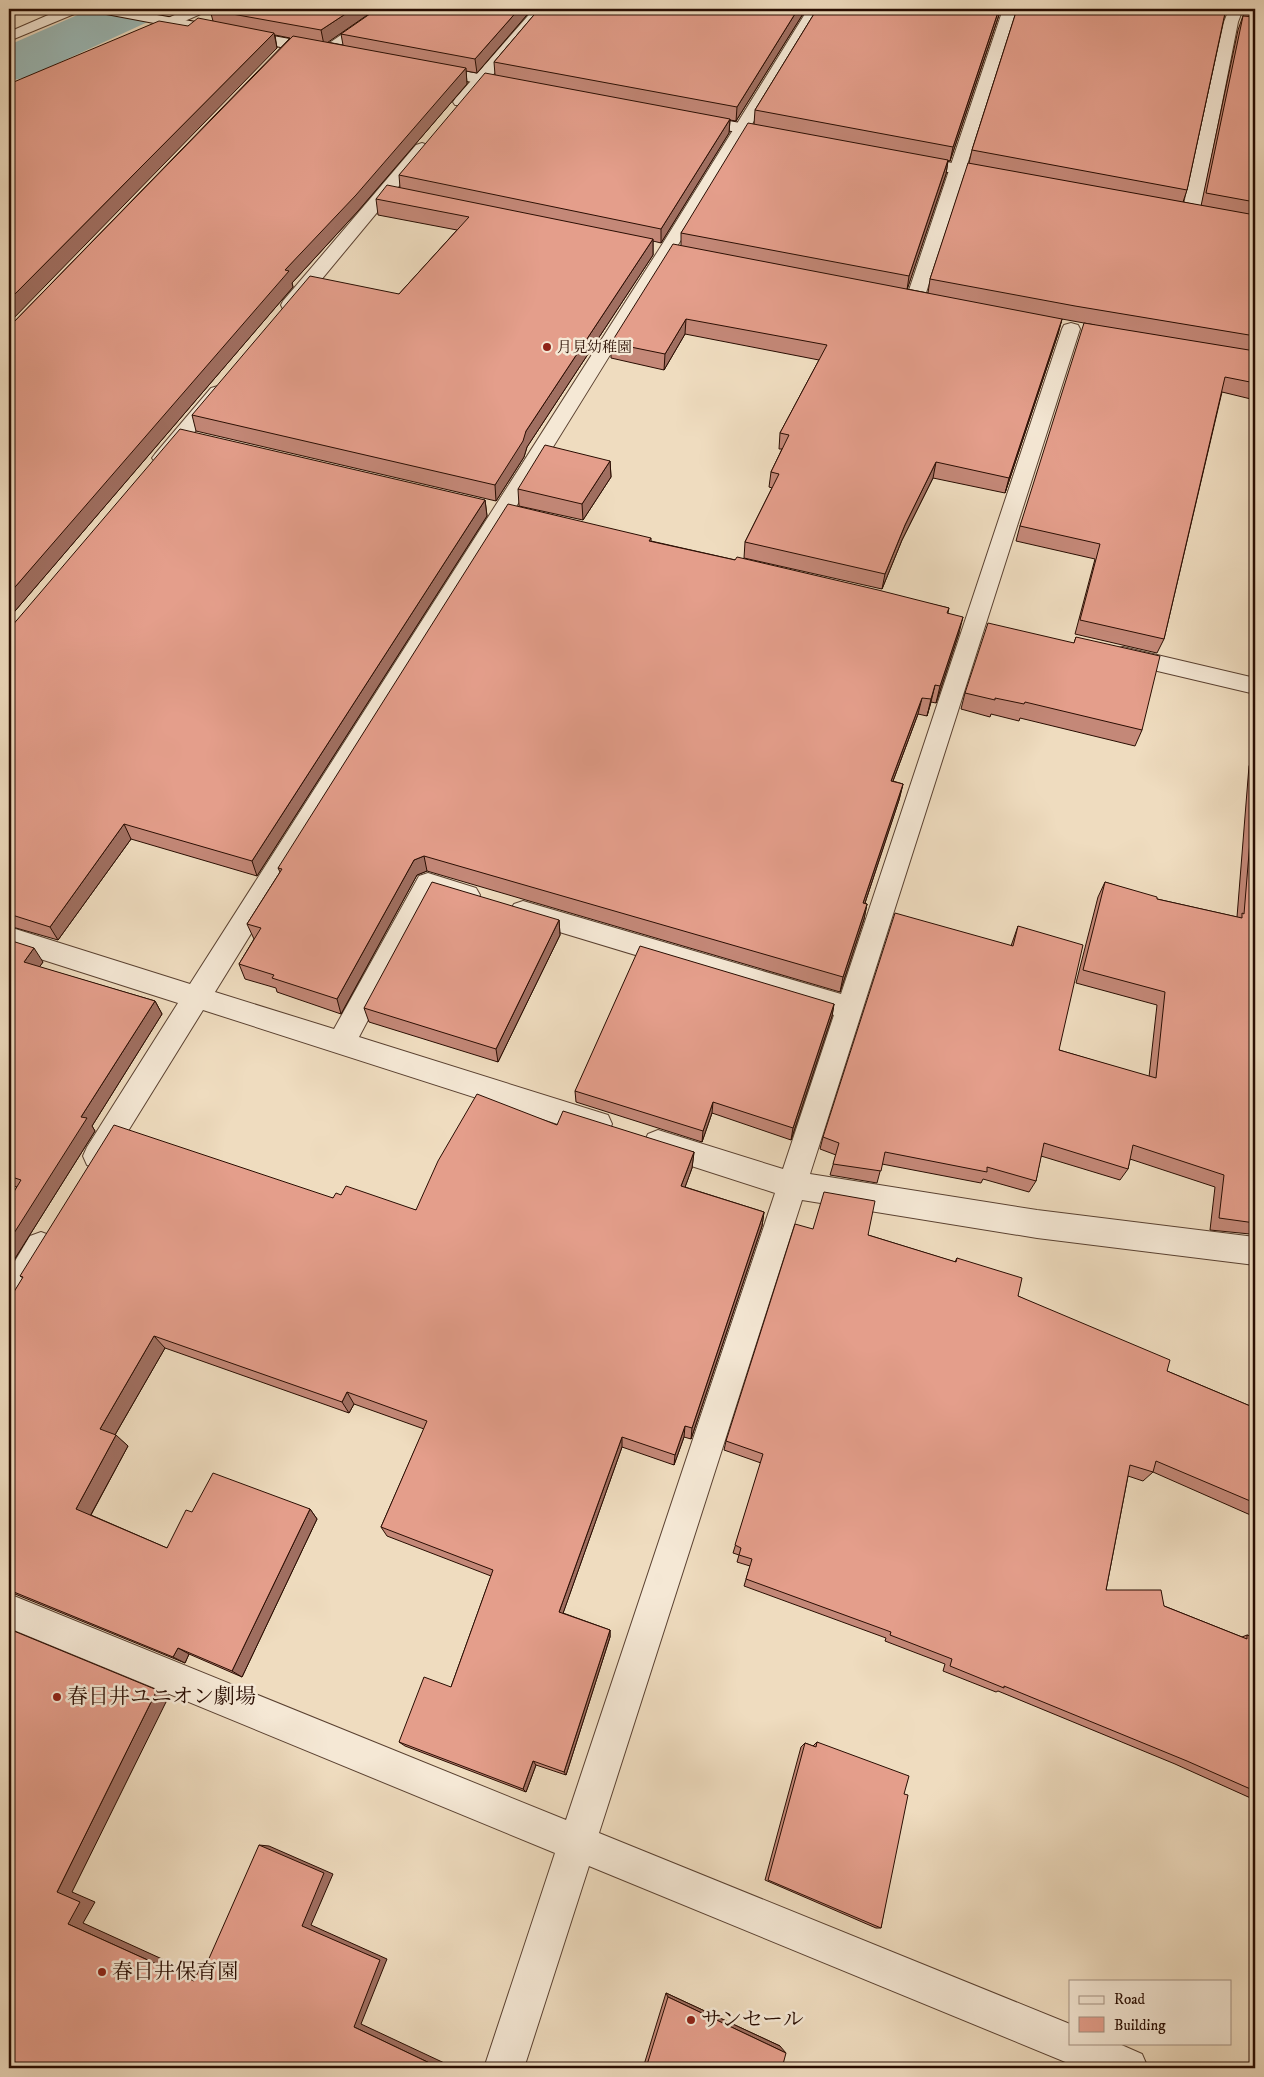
<svg xmlns="http://www.w3.org/2000/svg" width="1264" height="2077" font-family="'IM FELL DW Pica','Noto Serif JP',serif">
	<style>
		.lines { fill: none; stroke-linecap: round; stroke-linejoin: round }
		.river { fill: #9bbab8; fill-rule: evenodd }
		.street-casing { stroke: #5a4131; stroke-width: 2 }
		.secondary-casing { stroke: #290d02; stroke-width: 2 }
		.street { fill: #f5e8d5; fill-rule: evenodd }
		.secondary { fill: #f5e8d5; fill-rule: evenodd }
		.wall { fill: #c48878; stroke: #290d02 }
		.shaded-wall { fill: #a06f61; stroke: #290d02 }
		.building { fill: #e49e8b; stroke: #290d02 }
		.poi-dot { fill: #8f2418; stroke: #f5e8d5; stroke-width: 2 }
		.labels { text-anchor: middle; dominant-baseline: central; stroke-width: 5; stroke-linejoin: round; paint-order: stroke }
		.far-poi-label { font-size: 15px; fill: #290d02; stroke: #f5e8d5; text-anchor: start }
		.near-poi-label { font-size: 21px; fill: #290d02; stroke: #f5e8d5; text-anchor: start }
	</style>
	<rect width="100%" height="100%" fill="#efdcbf"/>
	<filter id="stains"><feTurbulence type="fractalNoise" baseFrequency=".004" numOctaves="4"/><feColorMatrix values="0 0 0 0 .2 0 0 0 0 .09 0 0 0 0 .02 0 0 0 .5 -.17"/></filter>
	<radialGradient id="worn" r=".72"><stop offset=".6" stop-color="#630" stop-opacity="0"/><stop offset="1" stop-color="#630" stop-opacity=".3"/></radialGradient>
	<g class="lines">
		<path class="river" d="M 91,9 L 160,9 L 152,20 L 28,77 L 9,81 L 9,45 Z"/>
		<g class="street-casing">
			<path id="street" d="M 62,9 L 81,9 L 79,12 L 9,41 L 9,32 Z
				M 188,9 L 207,9 L 205,12 L 149,37 L 139,37 L 136,34 L 139,31 Z
				M 379,9 L 395,9 L 332,54 L 322,54 L 319,51 L 322,48 Z
				M 534,9 L 549,9 L 467,105 L 455,105 L 453,102 L 455,99 Z
				M 808,9 L 822,9 C 623,338 417,664 215,992 L 334,1029 L 419,876 L 428,873 L 476,888 L 480,895 L 476,902 L 467,905 L 434,895 L 359,1037 L 608,1115 L 612,1124 L 608,1133 L 598,1137 L 203,1010 L 107,1165 L 97,1169 L 87,1165 L 83,1156 L 87,1147 L 178,1003 L 9,949 L 9,927 L 190,984 L 658,251 Z
				M 1003,9 L 1017,9 L 924,299 L 921,303 L 909,303 L 906,299 Z
				M 1229,9 L 1243,9 L 1238,22 L 1200,213 L 1197,217 L 1185,217 L 1182,213 L 1224,22 Z
				M 422,143 L 428,145 L 430,148 L 428,151 L 297,309 L 283,309 L 281,305 L 283,301 L 416,145 Z
				M 1071,323 L 1078,325 L 1080,329 L 810,1174 L 1037,1210 L 1255,1237 L 1255,1265 L 1037,1238 L 802,1200 L 599,1833 L 1070,2024 L 1070,2043 L 1117,2043 L 1142,2054 L 1148,2068 L 1080,2068 L 589,1866 L 524,2068 L 484,2068 L 555,1853 L 9,1628 L 9,1594 L 566,1820 L 775,1193 L 648,1152 L 644,1143 L 648,1134 L 658,1130 L 783,1169 L 834,1015 L 523,921 L 514,918 L 510,911 L 514,904 L 523,901 L 841,994 L 1062,329 L 1064,325 Z
				M 218,386 L 225,388 L 228,392 L 225,396 L 169,462 L 162,464 L 155,462 L 152,458 L 155,454 L 211,388 Z
				M 1123,647 L 1255,678 L 1255,694 L 1115,661 L 1112,655 L 1115,649 Z
				M 41,1232 L 52,1236 L 56,1246 L 20,1308 L 9,1312 L 9,1271 L 30,1236 Z"/>
		</g>
		<g class="secondary-casing">
			<path id="secondary" d="M 94,9 L 124,9 L 323,45 L 331,50 L 323,55 L 101,13 L 96,12 Z
				M 431,65 L 517,81 L 525,86 L 517,91 L 426,73 L 423,70 L 426,67 Z
				M 692,114 L 782,131 L 790,136 L 782,141 L 686,122 L 684,119 L 686,116 Z
				M 910,155 L 1001,172 L 1007,173 L 1009,177 L 1007,181 L 1001,182 L 904,164 L 902,160 L 904,156 Z"/>
		</g>
		<use href="#street" class="street"/>
		<use href="#secondary" class="secondary"/>
	</g>
	<path class="wall" d="M 376,9 L 327,42 L 343,45 L 341,34 L 532,9 L 477,73 L 466,71 L 467,84 L 358,211 L 292,283 L 293,287 L 9,618 L 9,326 L 11,325 L 290,38 L 275,35 L 277,48 L 188,26 L 213,21 L 210,10 Z
		M 539,9 L 806,9 L 736,121 L 730,120 L 729,133 L 661,243 L 653,241 L 653,255 L 527,447 L 524,457 L 496,501 L 196,431 L 192,415 L 399,294 L 457,230 L 378,215 L 376,199 L 400,188 L 399,175 L 495,75 L 494,62 Z
		M 817,9 L 1001,9 L 950,161 L 948,161 L 946,174 L 907,289 L 928,293 L 930,279 L 969,163 L 972,150 L 1017,9 L 1228,9 L 1225,13 L 1187,190 L 1183,202 L 1201,206 L 1238,30 L 1245,10 L 1244,9 L 1255,9 L 1255,400 L 1222,392 L 1164,639 L 1157,653 L 1075,634 L 1095,559 L 1016,541 L 1020,526 L 1095,325 L 1062,319 L 1058,334 L 1005,493 L 933,478 L 902,540 L 882,589 L 744,558 L 745,542 L 772,488 L 769,487 L 771,472 L 782,449 L 779,449 L 780,433 L 819,360 L 685,334 L 664,370 L 611,358 L 611,343 L 681,245 L 681,233 L 754,124 L 755,110 Z
		M 610,461 L 611,477 L 583,520 L 519,506 L 518,489 Z
		M 485,500 L 487,516 L 257,876 L 131,839 L 58,940 L 9,926 L 9,627 Z
		M 651,538 L 651,541 L 949,608 L 948,613 L 959,633 L 936,703 L 931,702 L 927,716 L 918,714 L 893,781 L 903,784 L 899,800 L 865,903 L 867,904 L 864,919 L 840,992 L 427,871 L 417,875 L 341,1014 L 277,992 L 276,988 L 245,979 L 239,964 L 254,939 L 247,924 L 280,872 L 278,868 Z
		M 1076,637 L 1142,730 L 1135,746 L 1020,718 L 1019,721 L 991,714 L 990,717 L 961,709 L 965,693 L 1074,643 Z
		M 1255,755 L 1255,1228 L 1250,1234 L 1210,1230 L 1215,1187 L 1130,1159 L 1128,1169 L 1120,1180 L 1041,1156 L 1036,1181 L 1029,1192 L 983,1179 L 981,1183 L 882,1164 L 877,1183 L 830,1175 L 836,1155 L 820,1149 L 823,1137 L 1011,946 L 1018,926 L 1059,1050 L 1149,1077 L 1157,1005 L 1076,983 L 1098,897 L 1105,882 L 1157,899 L 1237,917 L 1249,766 Z
		M 559,920 L 560,935 L 498,1062 L 369,1022 L 364,1008 Z
		M 9,940 L 43,962 L 39,967 L 155,1001 L 162,1014 L 92,1126 L 95,1131 L 9,1268 L 9,1200 L 17,1187 L 9,1184 Z
		M 834,1004 L 832,1016 L 791,1140 L 712,1113 L 702,1142 L 576,1102 L 575,1091 Z
		M 557,1125 L 694,1152 L 692,1168 L 685,1187 L 764,1212 L 762,1226 L 691,1439 L 684,1437 L 674,1465 L 622,1447 L 563,1613 L 610,1630 L 610,1637 L 566,1775 L 536,1765 L 526,1792 L 405,1746 L 399,1742 L 451,1687 L 491,1576 L 387,1536 L 381,1527 L 424,1429 L 354,1404 L 349,1413 L 165,1348 L 115,1435 L 128,1446 L 91,1515 L 167,1548 L 192,1512 L 310,1509 L 317,1519 L 242,1677 L 189,1654 L 185,1663 L 10,1592 L 9,1593 L 9,1300 L 23,1278 L 20,1276 L 333,1198 L 341,1195 L 416,1210 Z
		M 813,1229 L 868,1235 L 955,1262 L 957,1258 L 1018,1296 L 1167,1371 L 1255,1408 L 1255,1517 L 1153,1472 L 1143,1481 L 1128,1476 L 1106,1590 L 1164,1606 L 1242,1637 L 1247,1635 L 1255,1638 L 1255,1800 L 1175,1764 L 998,1691 L 996,1692 L 943,1671 L 945,1664 L 885,1641 L 886,1638 L 744,1586 L 750,1566 L 737,1562 L 739,1555 L 733,1553 L 761,1463 L 724,1450 L 726,1441 Z
		M 817,1742 L 904,1794 L 881,1928 L 876,1928 L 765,1880 L 801,1747 L 805,1743 L 813,1746 Z
		M 666,1993 L 780,2046 L 782,2068 L 643,2068 Z"/>
	<path class="shaded-wall" d="M 353,9 L 376,9 L 324,45 L 321,30 Z
		M 519,9 L 532,9 L 477,73 L 475,59 Z
		M 798,9 L 806,9 L 736,121 L 737,107 Z
		M 999,9 L 1001,9 L 950,161 L 953,147 Z
		M 274,33 L 277,48 L 9,323 L 9,300 Z
		M 466,68 L 467,84 L 358,211 L 292,283 L 293,287 L 9,618 L 9,594 L 285,270 Z
		M 730,119 L 729,133 L 661,243 L 661,229 Z
		M 948,160 L 946,174 L 907,290 L 909,276 Z
		M 653,239 L 653,255 L 527,447 L 524,457 L 496,501 L 495,485 L 526,431 Z
		M 686,319 L 685,334 L 664,370 L 665,354 Z
		M 1062,319 L 1058,334 L 1005,493 L 1009,478 Z
		M 610,461 L 611,477 L 583,520 L 582,504 Z
		M 936,462 L 933,478 L 902,540 L 882,589 L 885,574 L 905,525 Z
		M 485,500 L 487,516 L 257,876 L 252,861 Z
		M 963,617 L 959,633 L 936,703 L 940,686 Z
		M 935,685 L 931,702 L 927,716 L 931,699 Z
		M 922,698 L 918,714 L 887,797 L 891,781 Z
		M 903,784 L 899,800 L 860,918 L 863,903 Z
		M 124,824 L 131,839 L 58,940 L 50,927 Z
		M 424,856 L 427,871 L 417,875 L 341,1014 L 337,999 L 414,860 Z
		M 867,904 L 864,919 L 840,992 L 843,977 Z
		M 559,920 L 560,935 L 498,1062 L 496,1049 Z
		M 34,948 L 43,962 L 33,976 L 24,962 Z
		M 155,1001 L 162,1014 L 92,1126 L 95,1131 L 9,1268 L 9,1241 L 81,1117 Z
		M 834,1004 L 832,1016 L 791,1140 L 793,1128 Z
		M 713,1102 L 712,1113 L 702,1142 L 703,1131 Z
		M 694,1152 L 692,1168 L 680,1201 L 681,1186 Z
		M 764,1212 L 762,1226 L 691,1439 L 692,1428 Z
		M 154,1336 L 165,1348 L 112,1440 L 100,1429 Z
		M 347,1392 L 354,1404 L 349,1413 L 342,1402 Z
		M 685,1426 L 684,1437 L 674,1465 L 675,1455 Z
		M 116,1435 L 128,1446 L 89,1518 L 76,1509 Z
		M 622,1437 L 622,1447 L 561,1619 L 559,1612 Z
		M 310,1509 L 317,1519 L 242,1677 L 232,1671 Z
		M 610,1630 L 610,1637 L 566,1775 L 564,1772 Z
		M 178,1648 L 189,1654 L 185,1663 L 173,1657 Z
		M 157,1690 L 169,1696 L 72,1892 L 95,1902 L 83,1923 L 206,1979 L 194,1981 L 68,1924 L 57,1892 Z
		M 533,1761 L 536,1765 L 526,1792 L 523,1789 Z
		M 259,1845 L 269,1846 L 333,1874 L 311,1925 L 387,1959 L 361,2024 L 455,2068 L 440,2068 L 354,2027 L 302,1926 Z
		M 666,1993 L 780,2046 L 786,2053 L 668,1997 Z"/>
	<path class="building" d="M 211,9 L 353,9 L 321,30 L 210,10 Z
		M 377,9 L 519,9 L 475,59 L 341,34 Z
		M 539,9 L 798,9 L 737,107 L 494,62 Z
		M 817,9 L 999,9 L 953,147 L 755,110 Z
		M 1017,9 L 1196,9 L 1225,13 L 1187,190 L 972,150 Z
		M 1243,16 L 1255,17 L 1255,202 L 1206,193 Z
		M 198,18 L 274,33 L 9,300 L 9,84 L 159,21 L 188,26 Z
		M 293,36 L 466,68 L 356,195 L 285,270 L 289,271 L 9,594 L 9,502 L 11,500 L 9,499 L 9,326 L 11,325 Z
		M 485,73 L 730,119 L 661,229 L 399,175 Z
		M 748,123 L 948,160 L 909,276 L 681,233 Z
		M 968,163 L 1255,215 L 1255,336 L 1075,306 L 930,279 Z
		M 387,185 L 653,239 L 526,431 L 523,441 L 495,485 L 192,415 L 310,276 L 399,294 L 469,217 L 376,199 Z
		M 673,244 L 1062,319 L 1009,478 L 936,462 L 905,525 L 885,574 L 745,542 L 779,474 L 771,472 L 789,435 L 780,433 L 827,345 L 686,319 L 665,354 L 611,343 Z
		M 1084,323 L 1255,351 L 1255,383 L 1225,377 L 1164,639 L 1080,620 L 1100,544 L 1020,526 Z
		M 180,429 L 485,500 L 252,861 L 124,824 L 50,927 L 9,914 L 9,627 L 11,627 Z
		M 545,445 L 610,461 L 582,504 L 518,489 Z
		M 508,504 L 651,538 L 649,541 L 735,560 L 737,557 L 878,590 L 949,608 L 947,613 L 963,617 L 940,686 L 935,685 L 931,699 L 922,698 L 891,781 L 903,784 L 863,903 L 867,904 L 843,977 L 424,856 L 414,860 L 337,999 L 272,978 L 274,975 L 239,964 L 261,928 L 247,924 L 282,869 L 278,868 Z
		M 988,623 L 1074,643 L 1076,637 L 1160,656 L 1142,730 L 1025,702 L 1024,704 L 995,698 L 995,700 L 965,693 Z
		M 1255,780 L 1255,1223 L 1219,1218 L 1224,1175 L 1133,1145 L 1128,1169 L 1044,1143 L 1036,1181 L 987,1167 L 987,1172 L 885,1152 L 881,1171 L 833,1164 L 839,1143 L 823,1137 L 895,913 L 1013,946 L 1018,926 L 1083,945 L 1059,1050 L 1156,1078 L 1165,992 L 1083,970 L 1105,882 L 1157,897 L 1157,899 L 1242,918 L 1242,913 L 1244,914 Z
		M 432,882 L 559,920 L 496,1049 L 364,1008 Z
		M 9,940 L 34,948 L 24,962 L 155,1001 L 81,1117 L 87,1118 L 9,1241 L 9,1200 L 21,1180 L 9,1176 Z
		M 640,946 L 834,1004 L 793,1128 L 713,1102 L 703,1131 L 575,1091 Z
		M 477,1094 L 557,1125 L 563,1111 L 694,1152 L 681,1186 L 764,1212 L 692,1428 L 685,1426 L 675,1455 L 622,1437 L 559,1612 L 610,1630 L 564,1772 L 533,1761 L 523,1789 L 399,1742 L 424,1677 L 451,1687 L 493,1570 L 381,1527 L 427,1421 L 347,1392 L 342,1402 L 154,1336 L 100,1429 L 116,1435 L 76,1509 L 167,1548 L 186,1510 L 192,1512 L 213,1473 L 310,1509 L 232,1671 L 178,1648 L 173,1657 L 9,1590 L 9,1300 L 23,1277 L 20,1276 L 114,1125 L 333,1198 L 336,1193 L 341,1195 L 346,1186 L 416,1210 L 438,1161 Z
		M 824,1192 L 875,1201 L 868,1235 L 956,1262 L 957,1258 L 1022,1278 L 1018,1296 L 1170,1360 L 1167,1371 L 1255,1408 L 1255,1503 L 1156,1461 L 1153,1472 L 1130,1465 L 1106,1590 L 1161,1590 L 1164,1606 L 1247,1639 L 1247,1635 L 1255,1638 L 1255,1791 L 1187,1761 L 1004,1686 L 1004,1688 L 950,1666 L 952,1659 L 890,1635 L 891,1632 L 746,1579 L 752,1559 L 739,1555 L 741,1548 L 735,1545 L 763,1454 L 726,1441 L 795,1224 L 813,1229 Z
		M 9,1629 L 157,1690 L 57,1892 L 80,1902 L 68,1924 L 194,1981 L 203,1961 L 207,1963 L 259,1845 L 324,1873 L 302,1926 L 380,1960 L 354,2027 L 440,2068 L 9,2068 Z
		M 817,1742 L 909,1776 L 904,1794 L 908,1795 L 881,1928 L 768,1880 L 805,1743 L 816,1747 Z
		M 668,1997 L 786,2053 L 782,2068 L 646,2068 Z"/>
	<g class="poi-dot">
		<circle cx="547" cy="347" r="5"/>
		<circle cx="57" cy="1697" r="5"/>
		<circle cx="102" cy="1972" r="5"/>
		<circle cx="691" cy="2020" r="5"/>
	</g>
	<g class="labels">
		<g class="far-poi-label">
			<text x="557" y="347">月見幼稚園</text>
		</g>
		<g class="near-poi-label">
			<text x="67" y="1697">春日井ユニオン劇場</text>
			<text x="112" y="1972">春日井保育園</text>
			<text x="701" y="2020">サンセール</text>
		</g>
	</g>
	<rect width="1264" height="2077" fill="none" stroke="#efdcbf" stroke-width="30"/>
	<rect x="10" y="10" width="1244" height="2057" fill="none" stroke="#290d02" stroke-width="2.5"/>
	<rect x="15" y="15" width="1234" height="2047" fill="none" stroke="#290d02"/>
	<rect x="1069" y="1980" width="162" height="65" fill="#f5e8d5" stroke="#a39081"/>
	<rect x="1079" y="1996" width="25" height="8" fill="#f5e8d5" stroke="#a39081"/>
	<text x="1114" y="2004" font-size="15" fill="#290d02">Road</text>
	<rect x="1079" y="2017" width="25" height="15" fill="#e49e8b" stroke="#a39081"/>
	<text x="1114" y="2030" font-size="15" fill="#290d02">Building</text>
	<rect width="100%" height="100%" filter="url(#stains)"/>
	<rect width="100%" height="100%" fill="url(#worn)"/>
</svg>
